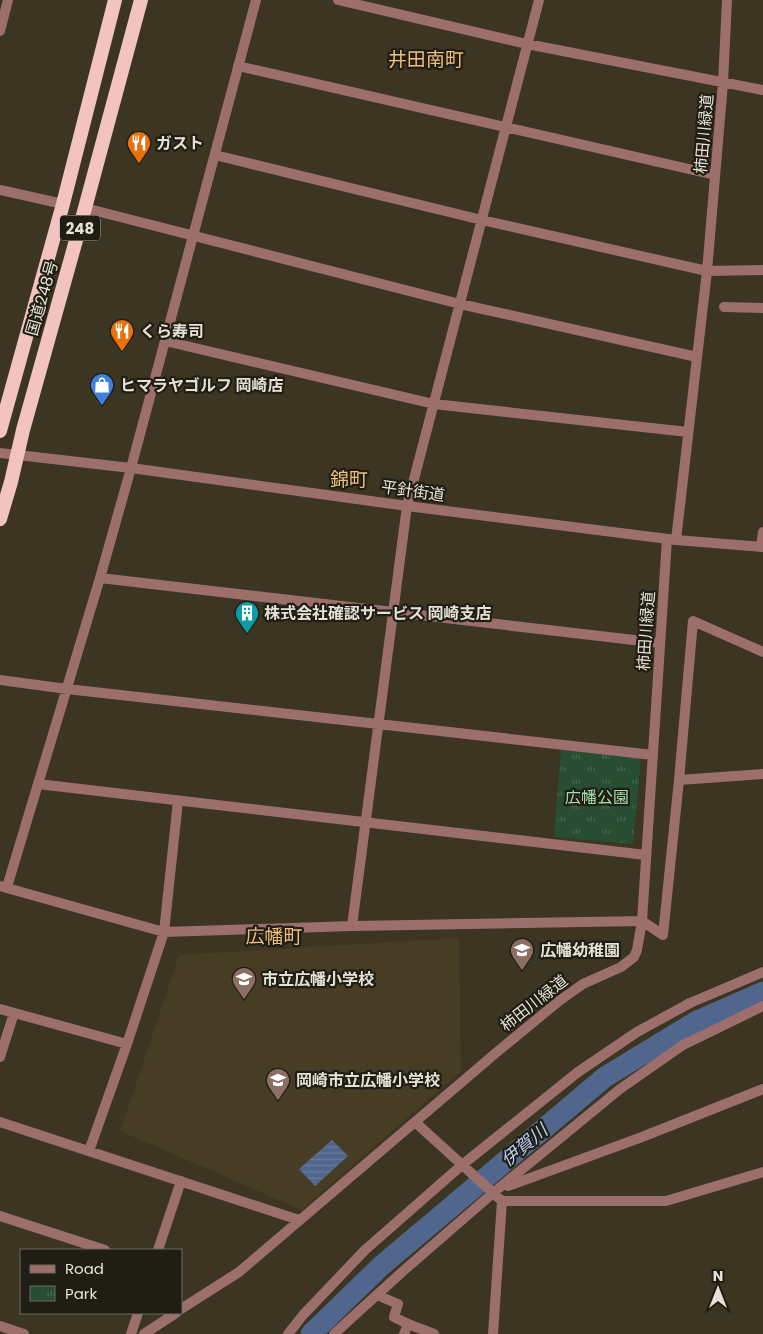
<svg xmlns="http://www.w3.org/2000/svg" width="763" height="1334" font-family="Poppins,'Noto Sans JP',sans-serif">
	<style>
		.built { fill: #473d24 }
		.park { fill: url(#park-tufts) }
		.water { fill: url(#water-rules) }
		.lines { fill: none; stroke-linecap: round; stroke-linejoin: round }
		.river { stroke: #51668d; stroke-width: 21 }
		.minor { stroke: #9c6f6d; stroke-width: 10 }
		.tertiary { stroke: #9c6f6d; stroke-width: 10 }
		.trunk { stroke: #f3c3c0; stroke-width: 14 }
		.labels { text-anchor: middle; dominant-baseline: central; stroke-width: 4.5; stroke-linejoin: round; paint-order: stroke }
		.shield { fill: #201d14; stroke: #aaa69b; stroke-width: 1 }
		.shield-label { font-size: 15px; font-weight: bold; fill: #e5e1d5 }
		.street-label { font-size: 16px; fill: #e5e1d5; stroke: #201d14 }
		.poi-label { font-size: 16px; font-weight: bold; fill: #e5e1d5; stroke: #201d14; text-anchor: start }
		.park-label { font-size: 16px; fill: #9ee1ae; stroke: #201d14 }
		.water-label { font-size: 18px; font-style: italic; fill: #bbd0f6; stroke: #201d14 }
		.quarter-label { font-size: 19px; fill: #efbf7d; stroke: #201d14 }
	</style>
	<defs>
		<pattern id="park-tufts" width="24" height="20" patternUnits="userSpaceOnUse" patternTransform="scale(1.25)"><rect width="24" height="20" fill="#274d32"/><path d="M3 7l-1-3M5 7V3M7 7l1-3M15 17l-1-3M17 17v-4M19 17l1-3" fill="none" stroke="#46664f"/></pattern>
		<pattern id="water-rules" width="6" height="5" patternUnits="userSpaceOnUse" patternTransform="scale(1.25)"><rect width="6" height="5" fill="#51668d"/><path d="M0 2.5h6" fill="none" stroke="#6a7c9c"/></pattern>
	</defs>
	<rect width="100%" height="100%" fill="#3c3521"/>
	<path class="built" d="M 459,938 L 461,1071 L 302,1210 L 120,1131 L 179,955 Z"/>
	<path class="park" d="M 561,749 L 641,758 L 633,844 L 554,837 Z"/>
	<path class="water" d="M 332,1140 L 348,1156 L 315,1186 L 299,1169 Z"/>
	<g class="lines">
		<path class="river" d="M 311,1334 L 381,1266 L 605,1077 L 697,1021 L 763,992"/>
		<path class="minor" d="M 338,0 L 527,44 L 763,90
			M 0,31 L 8,0
			M 238,66 L 715,175
			M 215,155 L 482,220 L 707,271 L 763,270
			M 0,190 L 63,204
			M 85,208 L 460,304 L 697,357
			M 724,307 L 763,308
			M 165,341 L 434,404 L 688,432
			M 676,540 L 707,271 L 723,83 L 727,0
			M 761,547 L 763,532
			M 100,578 L 660,643
			M 0,680 L 67,689 L 653,755
			M 679,780 L 693,621 L 763,652
			M 38,784 L 646,855
			M 0,886 L 164,932 L 352,926 L 642,921 L 663,935 L 679,780 L 763,774
			M 7,887 L 100,578 L 131,468
			M 352,926 L 407,506 L 539,0
			M 0,1009 L 127,1044
			M 0,1057 L 14,1013
			M 0,1122 L 299,1220
			M 415,1122 L 502,1201 L 666,1201 L 763,1172
			M 89,1151 L 127,1044 L 164,932 L 178,801
			M 508,1186 L 642,1137 L 763,1089
			M 0,1216 L 105,1250
			M 158,1250 L 181,1181
			M 377,1295 L 398,1304 L 394,1317 L 408,1324
			M 181,1309 L 239,1272 L 497,1052 L 559,1001 L 583,984 L 621,967 L 634,957 L 637,950 L 642,921 L 667,539
			M 0,1326 L 24,1334
			M 131,1334 L 138,1313
			M 144,1334 L 176,1313
			M 288,1334 L 303,1315 L 365,1250 L 462,1165 L 578,1072 L 637,1032 L 690,1003 L 763,972
			M 334,1334 L 402,1272 L 493,1193 L 620,1089 L 683,1045 L 763,1006
			M 404,1334 L 408,1324 L 434,1334
			M 493,1334 L 502,1201"/>
		<path class="tertiary" d="M 0,453 L 131,468 L 407,506 L 676,540 L 763,547
			M 131,468 L 256,0"/>
		<path class="trunk" d="M 0,431 L 63,204 L 115,0
			M 0,519 L 11,482 L 23,430 L 85,208 L 141,0"/>
	</g>
	<defs>
		<g id="restaurant-pin" transform="scale(1.25)"><path d="M0 17L-7.5 6A9.5 9.5 0 1 1 7.5 6Z" fill="#e8710a" stroke="#201d14"/><path d="M-5-6h1v4h1v-4h1v4h1v-4h1v5L-1.5 .5V6h-2V.5L-5-1ZM5-6V6H3V1.5H1.5Q1.5-4 5-6Z" fill="#fff"/></g>
		<g id="shop-pin" transform="scale(1.25)"><path d="M0 17L-7.5 6A9.5 9.5 0 1 1 7.5 6Z" fill="#3f7fe0" stroke="#201d14"/><path d="M-5-2.5h2.3a2.7 3.5 0 0 1 5.4 0H5L5.5 6h-11ZM-1.5-2.5h3a1.5 2.3 0 0 0-3 0Z" fill="#fff"/></g>
		<g id="building-pin" transform="scale(1.25)"><path d="M0 17L-7.5 6A9.5 9.5 0 1 1 7.5 6Z" fill="#0f9aa8" stroke="#201d14"/><path d="M-4-6H4V6H1V3H-1V6H-4ZM-2.5-4.3h1.7v1.8h-1.7ZM.8-4.3h1.7v1.8H.8ZM-2.5-1h1.7V.8h-1.7ZM.8-1h1.7V.8H.8Z" fill="#fff"/></g>
		<g id="school-pin" transform="scale(1.25)"><path d="M0 17L-7.5 6A9.5 9.5 0 1 1 7.5 6Z" fill="#8d6e63" stroke="#201d14"/><path d="M0-5L7-2L0 1L-7-2ZM-4 1L0 2.5L4 1V4Q0 6-4 4Z" fill="#fff"/></g>
	</defs>
	<g fill-rule="evenodd">
		<use href="#restaurant-pin" x="139" y="143"/>
		<use href="#restaurant-pin" x="122" y="331"/>
		<use href="#shop-pin" x="102" y="385"/>
		<use href="#building-pin" x="247" y="613"/>
		<use href="#school-pin" x="522" y="950"/>
		<use href="#school-pin" x="244" y="979"/>
		<use href="#school-pin" x="278" y="1080"/>
	</g>
	<g class="labels">
		<rect class="shield" x="60" y="215.5" width="40" height="25" rx="4"/>
		<g class="shield-label">
			<text x="80" y="228">248</text>
		</g>
		<g class="street-label">
			<text transform="translate(704 134) rotate(-85)">柿田川緑道</text>
			<text transform="translate(42 298) rotate(-74)">国道248号</text>
			<text transform="translate(413 491) rotate(8)">平針街道</text>
			<text transform="translate(646 631) rotate(-86)">柿田川緑道</text>
			<text transform="translate(534 1003) rotate(-38)">柿田川緑道</text>
		</g>
		<g class="poi-label">
			<text x="156" y="143">ガスト</text>
			<text x="140" y="331">くら寿司</text>
			<text x="120" y="385">ヒマラヤゴルフ 岡崎店</text>
			<text x="264" y="613">株式会社確認サービス 岡崎支店</text>
			<text x="540" y="950">広幡幼稚園</text>
			<text x="262" y="979">市立広幡小学校</text>
			<text x="296" y="1080">岡崎市立広幡小学校</text>
		</g>
		<g class="park-label">
			<text x="597" y="797">広幡公園</text>
		</g>
		<g class="water-label">
			<text transform="translate(524 1145) rotate(-40)">伊賀川</text>
		</g>
		<g class="quarter-label">
			<text x="426" y="59">井田南町</text>
			<text x="349" y="479">錦町</text>
			<text x="274" y="936">広幡町</text>
		</g>
	</g>
	<rect x="20" y="1249" width="162" height="65" fill="#201d14" stroke="#6f6b61"/>
	<rect x="30" y="1265" width="25" height="8" fill="#9c6f6d" stroke="#6f6b61"/>
	<text x="65" y="1274" font-size="15" fill="#e5e1d5">Road</text>
	<rect x="30" y="1286" width="25" height="15" fill="url(#park-tufts)" stroke="#6f6b61"/>
	<text x="65" y="1299" font-size="15" fill="#e5e1d5">Park</text>
	<g transform="translate(718 1289)" stroke="#201d14" stroke-width="4" paint-order="stroke">
	<path d="M0-4L9 19L0 12L-9 19Z" fill="#e5e1d5"/>
	<text y="-8" font-size="14" font-weight="bold" text-anchor="middle" fill="#e5e1d5">N</text>
	</g>
</svg>
